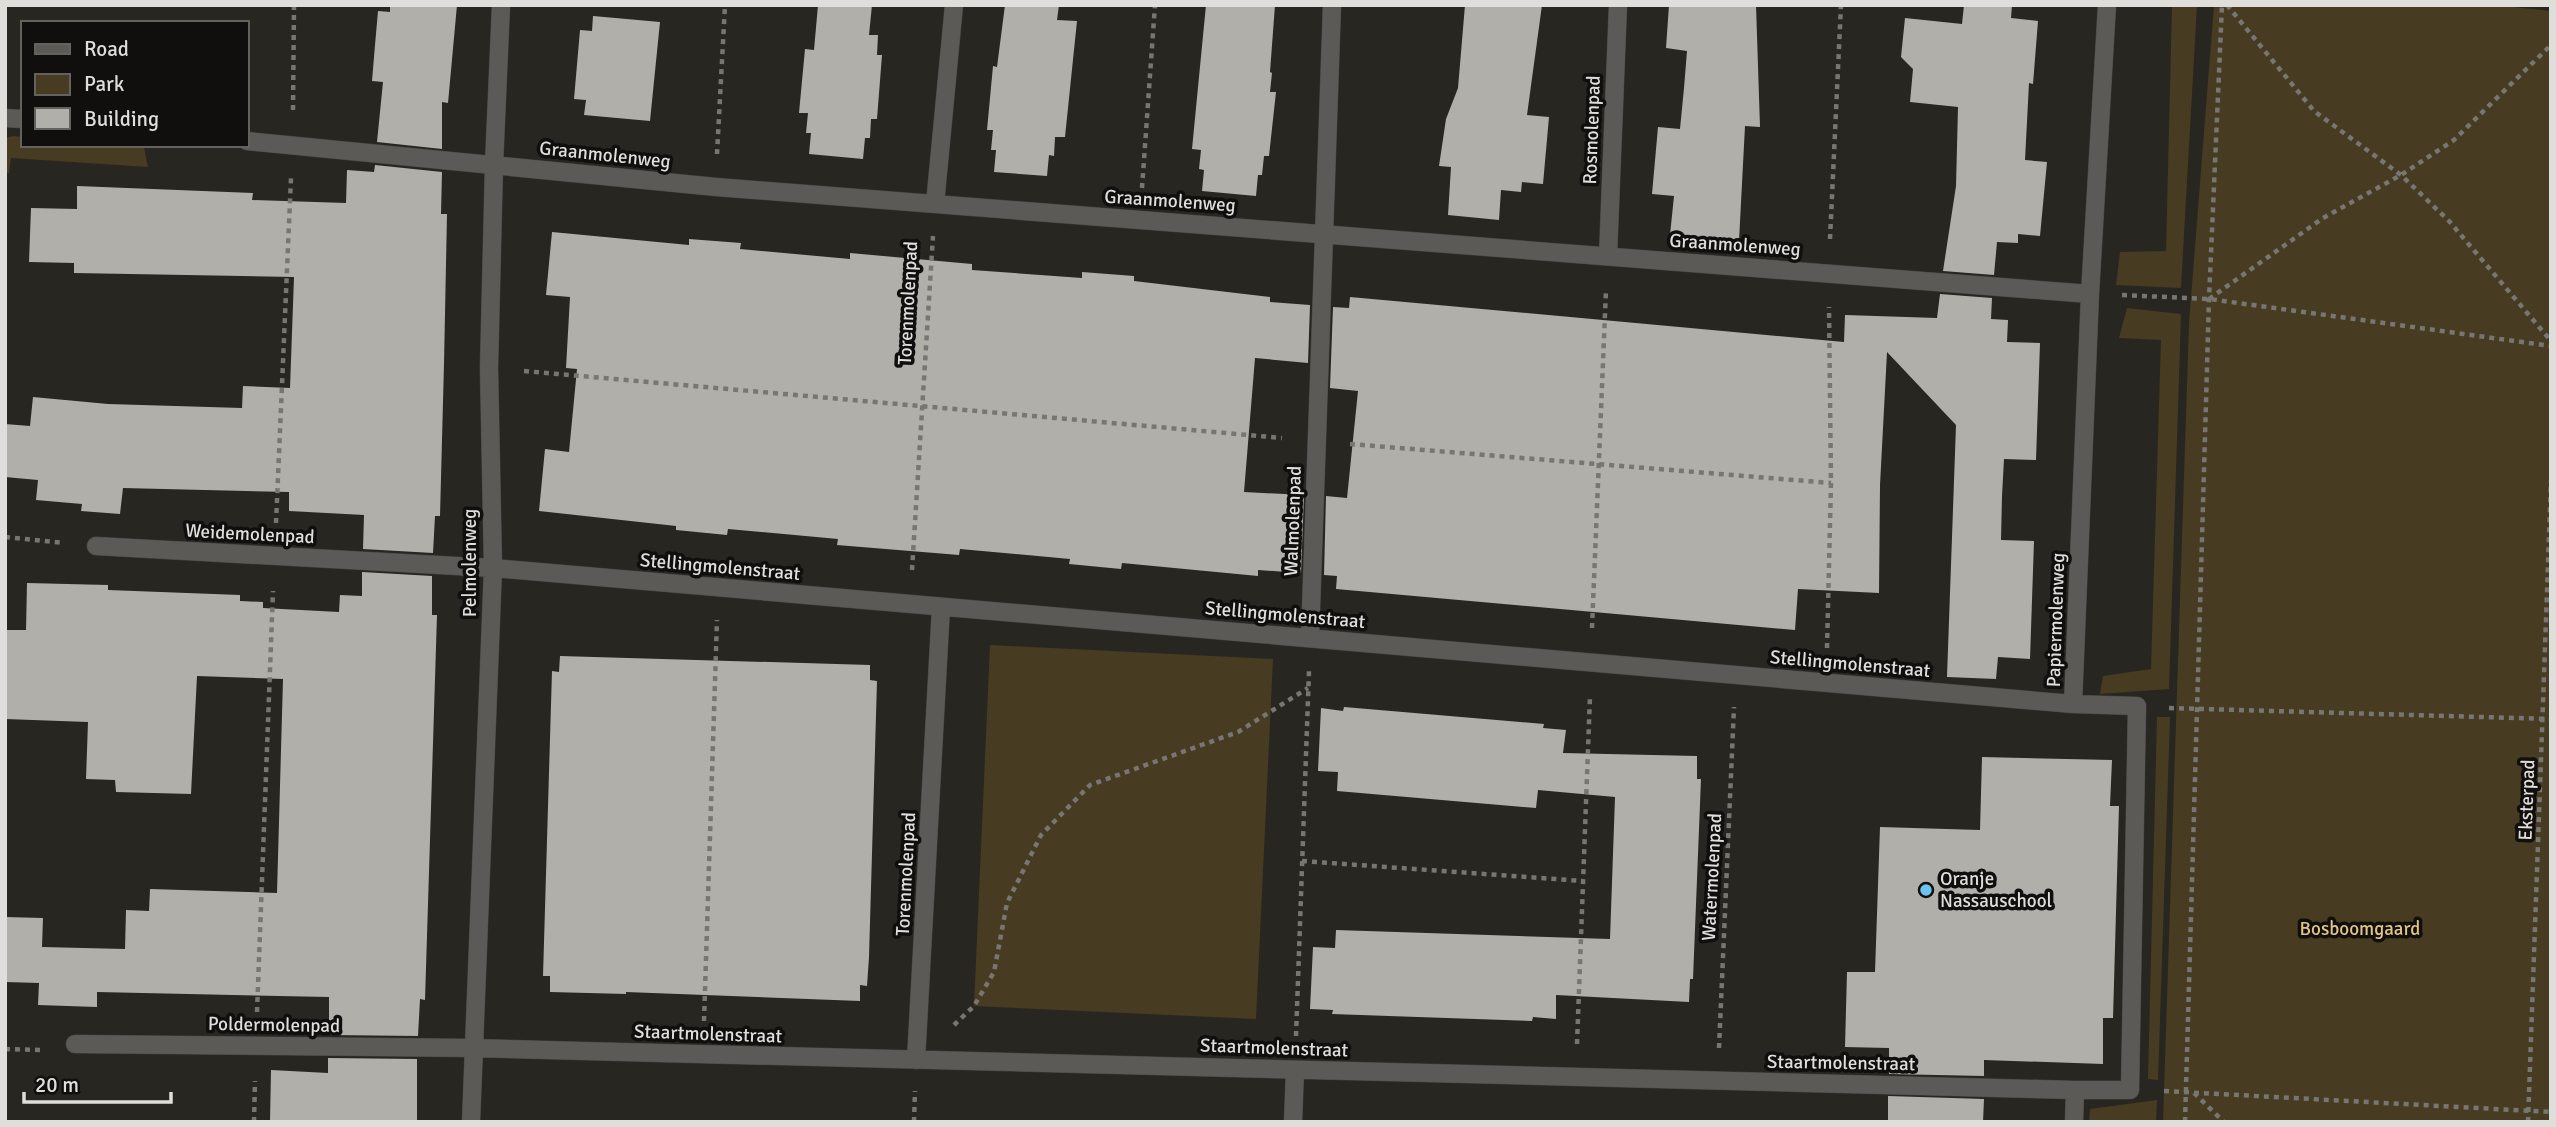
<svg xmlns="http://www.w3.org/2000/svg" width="2556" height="1127" font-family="Signika,sans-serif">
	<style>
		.green { fill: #473c21 }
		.building { fill: #b1afa9 }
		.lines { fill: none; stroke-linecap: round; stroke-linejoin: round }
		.minor-casing { stroke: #45433f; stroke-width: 19 }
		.path { stroke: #787672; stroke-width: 4.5; stroke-dasharray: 5 5; stroke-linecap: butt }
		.minor { stroke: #5b5a57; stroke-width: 18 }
		.poi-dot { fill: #69c4f1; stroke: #100f0d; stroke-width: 2.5 }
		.labels { text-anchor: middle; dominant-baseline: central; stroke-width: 7; stroke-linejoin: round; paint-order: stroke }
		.street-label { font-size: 19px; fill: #dfdedb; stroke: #100f0d }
		.poi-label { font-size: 19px; fill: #dfdedb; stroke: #100f0d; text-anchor: start }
		.park-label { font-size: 19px; fill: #e0c585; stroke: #100f0d }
	</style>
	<rect width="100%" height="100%" fill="#282621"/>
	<path class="green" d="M 2158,5 L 2197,5 L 2181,288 L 2116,285 L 2120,252 L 2166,251 L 2172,7 Z
		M 2214,5 L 2493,5 L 2551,11 L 2551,1122 L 2163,1122 L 2189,323 Z
		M 14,136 L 23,137 L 23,145 L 113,145 L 144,148 L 148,167 L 11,158 L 9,173 L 5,172 L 5,138 Z
		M 2127,308 L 2181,314 L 2169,689 L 2100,694 L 2103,676 L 2151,669 L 2161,340 L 2119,338 Z
		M 990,645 L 1273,659 L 1256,1019 L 974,1006 Z
		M 2157,717 L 2170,717 L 2158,1080 L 2148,1079 Z
		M 2157,1100 L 2156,1122 L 2089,1122 L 2090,1109 Z"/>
	<path class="building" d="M 390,5 L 457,5 L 448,103 L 442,102 L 442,149 L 377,142 L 383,82 L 372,81 L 375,45 L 378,11 L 390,12 Z
		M 818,5 L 872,5 L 869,35 L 878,35 L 877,55 L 882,55 L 877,119 L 871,119 L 870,138 L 865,138 L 863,159 L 809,154 L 811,133 L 806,133 L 808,113 L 799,113 L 805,49 L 814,50 Z
		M 1005,5 L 1059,5 L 1057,20 L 1077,21 L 1065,137 L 1055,137 L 1054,156 L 1049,155 L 1047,176 L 994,172 L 996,150 L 991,150 L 993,130 L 987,130 L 993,66 L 997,67 Z
		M 1206,5 L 1275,5 L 1270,72 L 1272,73 L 1270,92 L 1276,92 L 1269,156 L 1264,156 L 1262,175 L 1258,175 L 1256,196 L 1202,191 L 1204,170 L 1199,169 L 1201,150 L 1192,149 Z
		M 1465,5 L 1542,5 L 1527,115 L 1549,117 L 1543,184 L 1522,182 L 1521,192 L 1501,190 L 1499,220 L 1448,215 L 1451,167 L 1439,166 L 1446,119 L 1458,88 Z
		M 1669,5 L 1756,5 L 1760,127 L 1745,126 L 1739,241 L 1670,235 L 1674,196 L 1652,194 L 1658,127 L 1680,129 L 1684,88 L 1687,51 L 1666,48 Z
		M 1964,5 L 2012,5 L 2011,18 L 2038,21 L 2033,84 L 2029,83 L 2025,160 L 2047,162 L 2040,236 L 2018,234 L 2018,243 L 1997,242 L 1994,275 L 1943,271 L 1956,186 L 1958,107 L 1910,102 L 1913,69 L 1901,57 L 1905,18 L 1962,24 Z
		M 593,16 L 660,22 L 650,121 L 584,115 L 586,100 L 574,99 L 580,30 L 592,31 Z
		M 375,165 L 442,172 L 441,214 L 447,214 L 444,364 L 440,516 L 435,516 L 433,553 L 363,549 L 364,515 L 289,511 L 289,492 L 123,488 L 120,514 L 81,511 L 82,504 L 36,500 L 38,480 L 5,477 L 5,424 L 30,426 L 33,397 L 108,404 L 242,408 L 243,386 L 290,388 L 294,277 L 74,273 L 74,263 L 29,262 L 31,208 L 77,209 L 77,186 L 253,193 L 252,200 L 346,203 L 347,170 L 374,172 Z
		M 552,232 L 689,245 L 689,239 L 741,243 L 740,249 L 850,259 L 850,253 L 972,264 L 972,270 L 1082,278 L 1082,272 L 1134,276 L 1134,281 L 1270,297 L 1270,302 L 1310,305 L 1308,363 L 1255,358 L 1244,492 L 1304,495 L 1301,573 L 1258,570 L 1258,576 L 1122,563 L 1121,569 L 1069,564 L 1070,559 L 960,549 L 959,555 L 837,545 L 838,539 L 728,529 L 727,535 L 676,530 L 676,526 L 539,511 L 545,449 L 569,452 L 577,369 L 566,368 L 570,297 L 546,295 Z
		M 1940,294 L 1992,298 L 1991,319 L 2008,320 L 2007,342 L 2040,343 L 2036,460 L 2004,459 L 2002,496 L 2001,540 L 2034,541 L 2030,659 L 1998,657 L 1996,679 L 1947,677 L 1956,425 L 1887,352 L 1880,485 L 1879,593 L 1798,589 L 1795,630 L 1336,589 L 1337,576 L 1324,575 L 1326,496 L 1347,498 L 1358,391 L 1330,388 L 1333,307 L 1349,308 L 1350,297 L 1844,342 L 1845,315 L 1937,318 Z
		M 362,572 L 432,576 L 432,615 L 437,615 L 425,1000 L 420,999 L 418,1036 L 329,1035 L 329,997 L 97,992 L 97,1007 L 38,1005 L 39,983 L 5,982 L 5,917 L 43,918 L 42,947 L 125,949 L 126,910 L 149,911 L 150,889 L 277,893 L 283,679 L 197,676 L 191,794 L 116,792 L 115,780 L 86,779 L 88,722 L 5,719 L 7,630 L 26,630 L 27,583 L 108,585 L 108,590 L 240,595 L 240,601 L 263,602 L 263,608 L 339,612 L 340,595 L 362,596 Z
		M 560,656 L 870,665 L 870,680 L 877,681 L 869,957 L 867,986 L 860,985 L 860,1001 L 626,992 L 626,994 L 550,992 L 550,976 L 543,976 L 552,671 L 559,672 Z
		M 1344,707 L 1544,724 L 1543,728 L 1566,730 L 1563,753 L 1697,756 L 1697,779 L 1701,779 L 1693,979 L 1690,979 L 1689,1002 L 1556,995 L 1556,1019 L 1533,1017 L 1532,1021 L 1332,1014 L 1333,1010 L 1310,1009 L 1313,947 L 1335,948 L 1336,930 L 1610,939 L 1615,797 L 1538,790 L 1536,808 L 1337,791 L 1338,772 L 1318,771 L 1321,708 L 1343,711 Z
		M 1982,757 L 2112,760 L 2110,806 L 2119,806 L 2113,1018 L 2103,1018 L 2103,1064 L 1984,1060 L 1984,1076 L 1889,1074 L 1889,1048 L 1845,1047 L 1847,972 L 1875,972 L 1880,827 L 1980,830 Z
		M 328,1058 L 417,1059 L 417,1122 L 270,1122 L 271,1070 L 328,1073 Z
		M 1888,1096 L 1984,1099 L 1983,1122 L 1888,1122 Z"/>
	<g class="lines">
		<g class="minor-casing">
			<path id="minor" d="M 5,118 L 23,119
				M 247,141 L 716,187 L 2090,294
				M 935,204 L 954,5
				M 1608,256 L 1618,5
				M 96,546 L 493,568 L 2073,704
				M 1310,638 L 1332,5
				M 75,1044 L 473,1048 L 2075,1090
				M 916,1060 L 941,607
				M 471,1122 L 493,568 L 489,368 L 494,165 L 501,5
				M 1293,1122 L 1295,1070
				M 2074,1122 L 2075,1090 L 2130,1090 L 2137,706 L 2073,704 L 2090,294 L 2107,5"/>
		</g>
		<path class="path" d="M 2227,5 L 2314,111 L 2401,175 L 2449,221 L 2551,341
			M 293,110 L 294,5
			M 717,154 L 725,5
			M 1142,188 L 1155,5
			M 1830,239 L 1841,5
			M 2122,295 L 2209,299 L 2551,346
			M 2209,299 L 2323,218 L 2401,175 L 2454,140 L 2551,45
			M 524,371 L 1282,438
			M 1350,444 L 1831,483
			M 276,523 L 291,178
			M 5,537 L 64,543
			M 912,570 L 933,236
			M 1592,628 L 1606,290
			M 1827,648 L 1831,483 L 1829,307
			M 2169,708 L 2551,719
			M 1302,861 L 1583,881
			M 257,1012 L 273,591
			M 704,1021 L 717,620
			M 954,1025 L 974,1006 L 994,972 L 1007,903 L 1041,835 L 1090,785 L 1238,732 L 1308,688
			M 1296,1036 L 1309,671
			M 1577,1044 L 1590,696
			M 1719,1048 L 1734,707
			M 5,1049 L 43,1050
			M 2164,1091 L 2551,1112
			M 2194,1093 L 2224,1122
			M 254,1122 L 255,1081
			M 914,1122 L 915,1091
			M 2185,1122 L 2209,299 L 2222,5
			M 2528,1122 L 2551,480"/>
		<use href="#minor" class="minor"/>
	</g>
	<circle class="poi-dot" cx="1926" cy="890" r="7"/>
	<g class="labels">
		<g class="street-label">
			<text transform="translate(1592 130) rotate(-88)">Rosmolenpad</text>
			<text transform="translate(605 155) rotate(6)">Graanmolenweg</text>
			<text transform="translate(1170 201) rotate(4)">Graanmolenweg</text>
			<text transform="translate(1735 245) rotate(4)">Graanmolenweg</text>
			<text transform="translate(908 303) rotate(-87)">Torenmolenpad</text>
			<text transform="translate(1293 521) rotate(-88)">Walmolenpad</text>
			<text transform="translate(250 534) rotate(3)">Weidemolenpad</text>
			<text transform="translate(470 563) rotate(-90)">Pelmolenweg</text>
			<text transform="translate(720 567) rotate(5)">Stellingmolenstraat</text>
			<text transform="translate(1285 615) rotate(5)">Stellingmolenstraat</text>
			<text transform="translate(2056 620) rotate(-88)">Papiermolenweg</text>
			<text transform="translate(1850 664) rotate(5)">Stellingmolenstraat</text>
			<text transform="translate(2527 800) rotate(-88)">Eksterpad</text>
			<text transform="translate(906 874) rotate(-87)">Torenmolenpad</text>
			<text transform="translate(1712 877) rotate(-87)">Watermolenpad</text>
			<text transform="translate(274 1025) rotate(1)">Poldermolenpad</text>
			<text transform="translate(708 1034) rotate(2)">Staartmolenstraat</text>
			<text transform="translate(1274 1048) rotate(2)">Staartmolenstraat</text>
			<text transform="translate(1841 1063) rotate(1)">Staartmolenstraat</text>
		</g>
		<g class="poi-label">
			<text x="1940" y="879">Oranje<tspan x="1940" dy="22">Nassauschool</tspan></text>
		</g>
		<g class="park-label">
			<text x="2360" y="929">Bosboomgaard</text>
		</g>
	</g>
	<rect width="2556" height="1127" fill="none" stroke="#dfdedb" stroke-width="14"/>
	<rect x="21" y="21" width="228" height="126" fill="#100f0d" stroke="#63625f" stroke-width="2"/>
	<rect x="35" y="44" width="35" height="10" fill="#5b5a57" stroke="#63625f" stroke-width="2"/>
	<text x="84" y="56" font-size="21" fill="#dfdedb">Road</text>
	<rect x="35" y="74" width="35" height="21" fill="#473c21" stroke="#63625f" stroke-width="2"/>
	<text x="84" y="91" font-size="21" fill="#dfdedb">Park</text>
	<rect x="35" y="108" width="35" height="21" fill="#b1afa9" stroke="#63625f" stroke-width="2"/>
	<text x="84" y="126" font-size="21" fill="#dfdedb">Building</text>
	<path d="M24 1092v10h147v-10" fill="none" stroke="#dfdedb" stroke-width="3.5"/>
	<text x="35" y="1092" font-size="21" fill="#dfdedb" stroke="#100f0d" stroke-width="5" paint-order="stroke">20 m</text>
</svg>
